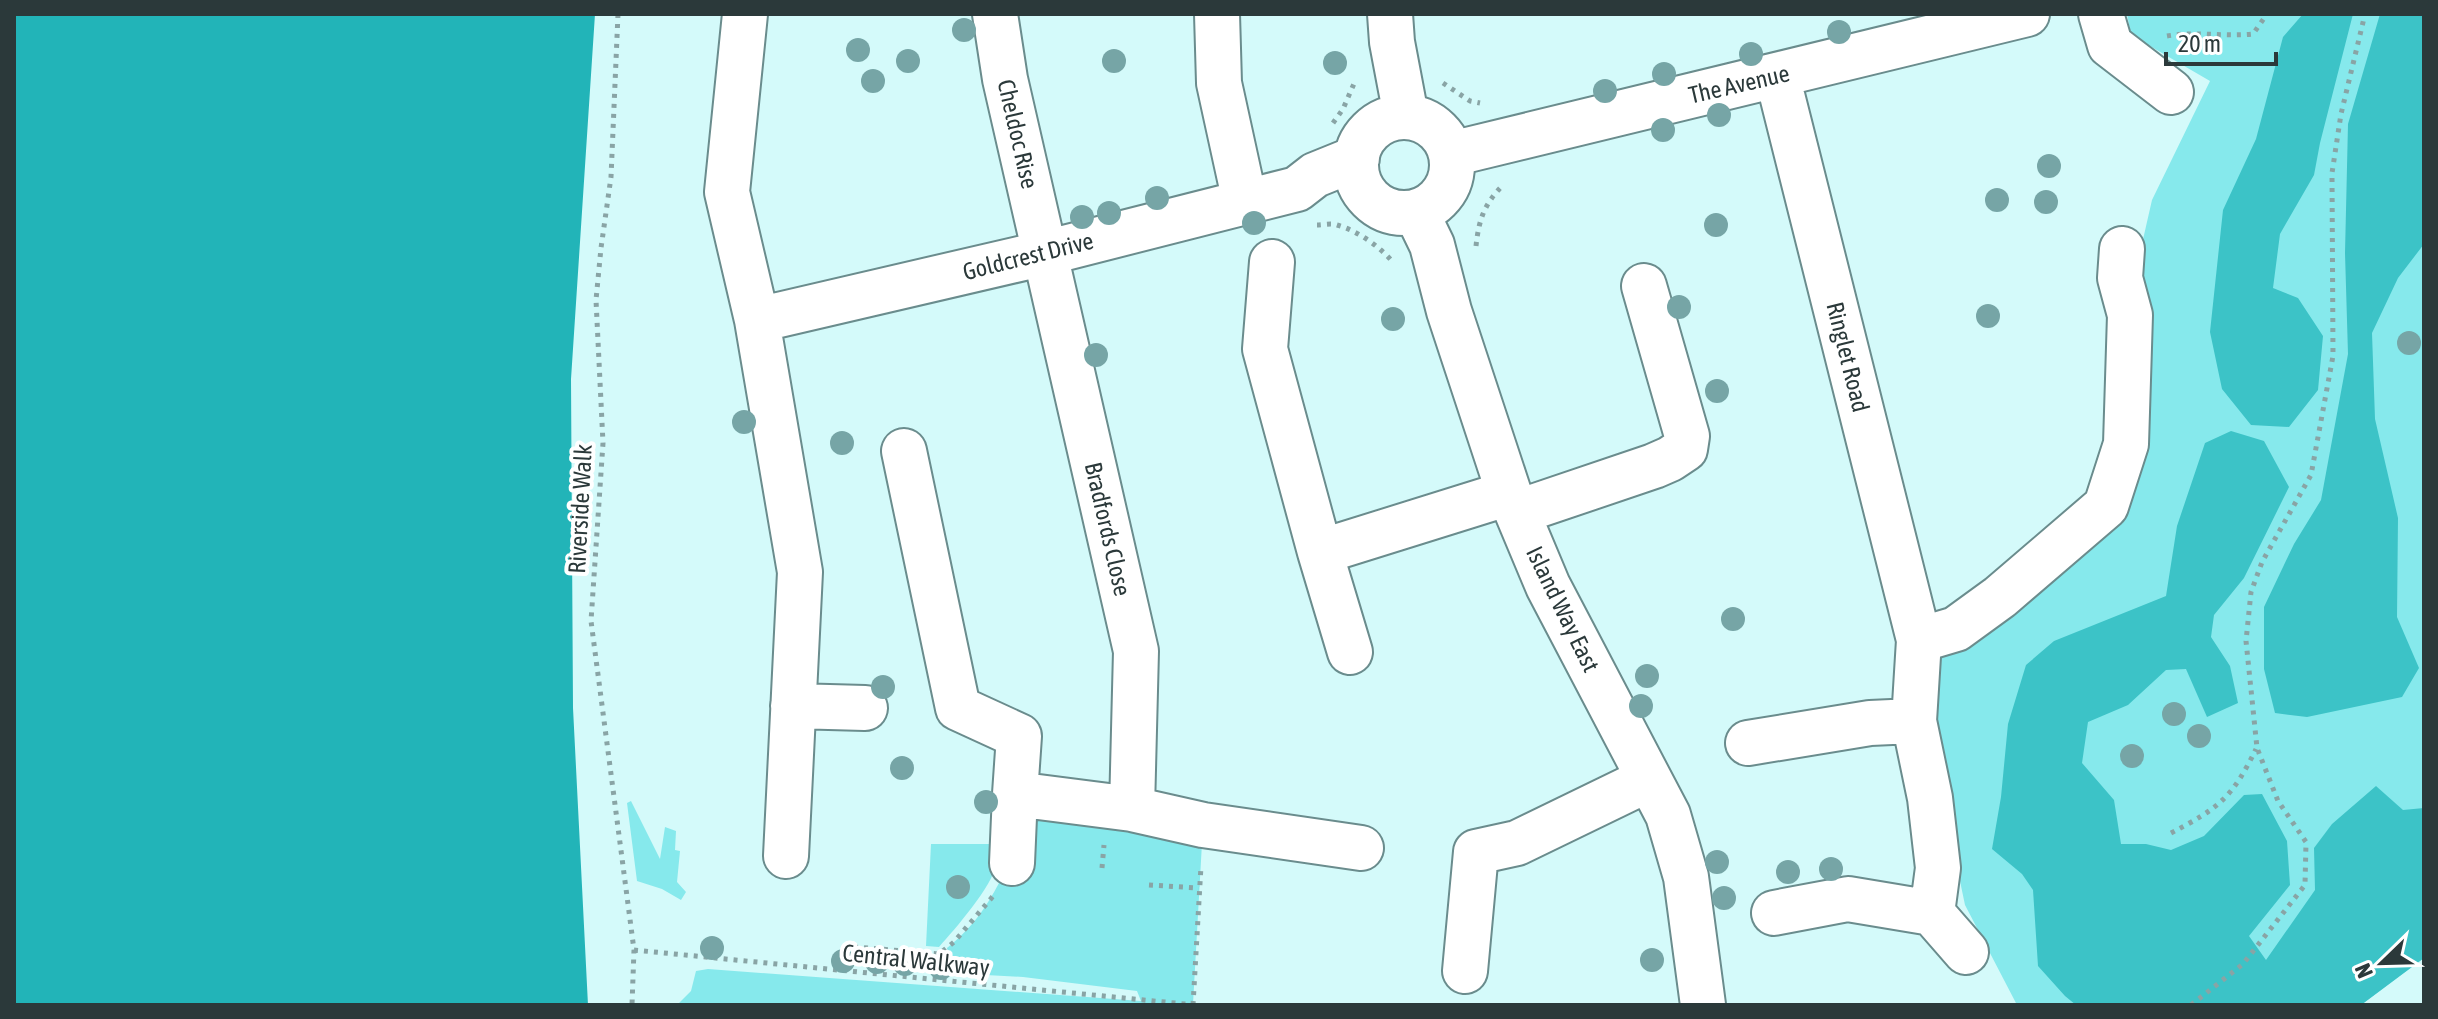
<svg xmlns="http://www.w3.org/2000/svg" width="2438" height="1019" font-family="'Asap Condensed',sans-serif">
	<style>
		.green { fill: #86e9ec }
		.forest { fill: #3cc3c7 }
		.water { fill: #22b4b8 }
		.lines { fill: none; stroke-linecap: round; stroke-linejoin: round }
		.minor-casing { stroke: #6a8c8d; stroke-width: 48 }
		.path { stroke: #89a4a5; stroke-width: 5; stroke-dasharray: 4 6; stroke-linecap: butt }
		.minor { stroke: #fff; stroke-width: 44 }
		.tree { fill: #76a5a6 }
		.labels { text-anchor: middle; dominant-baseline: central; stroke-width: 8; stroke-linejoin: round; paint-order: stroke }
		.street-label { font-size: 24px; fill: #2b393a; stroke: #fff }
	</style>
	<rect width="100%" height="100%" fill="#d4fafa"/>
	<path class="green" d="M 2127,14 L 2424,14 L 2424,958 L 2361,1005 L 2017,1005 L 1965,905 L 1941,790 L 1935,722 L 1940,647 L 2119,513 L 2139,257 L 2152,200 L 2210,81 L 2131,35 Z
		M 631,801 L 660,859 L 665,827 L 676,831 L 675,850 L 680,851 L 677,882 L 686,892 L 681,900 L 662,889 L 637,881 L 627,803 Z
		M 1027,816 L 1203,825 L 1193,1004 L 1195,1005 L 677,1005 L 691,991 L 696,971 L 708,969 L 1141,1001 L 1137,991 L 1023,977 L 949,973 L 947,948 C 991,914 1008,866 1027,816 Z
		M 931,844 L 994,844 C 995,850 998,858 997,863 C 992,887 955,929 939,947 L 926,946 Z"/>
	<path class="forest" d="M 2303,14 L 2353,14 L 2320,143 L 2314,175 L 2280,234 L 2273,288 L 2298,298 L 2323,336 L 2318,390 L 2289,427 L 2251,425 L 2222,389 L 2210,332 L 2223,210 L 2256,139 L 2283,37 Z
		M 2380,14 L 2424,14 L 2424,244 L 2398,278 L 2372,333 L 2375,419 L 2398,518 L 2397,617 L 2419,668 L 2402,697 L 2307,717 L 2275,713 L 2264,669 L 2264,607 L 2294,544 L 2321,500 L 2348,354 L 2345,253 L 2348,124 Z
		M 2231,431 L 2264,441 L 2289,487 L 2244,578 L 2214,615 L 2211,637 L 2230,666 L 2238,703 L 2207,717 L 2186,669 L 2166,670 L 2128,705 L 2088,722 L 2082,763 L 2114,800 L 2121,844 L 2146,844 L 2171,850 L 2204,836 L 2244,795 L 2262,794 L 2287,841 L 2290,885 L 2249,936 L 2266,960 L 2315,890 L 2314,848 L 2332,824 L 2376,786 L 2403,810 L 2424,808 L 2424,958 L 2361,1005 L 2076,1005 L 2065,996 L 2038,966 L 2033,890 L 2022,874 L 1992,849 L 2001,797 L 2008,724 L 2026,665 L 2054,641 L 2166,596 L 2177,526 L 2205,443 Z"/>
	<path class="water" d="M 14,14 L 595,14 L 571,379 L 573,708 L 588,1005 L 14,1005 Z"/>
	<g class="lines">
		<g class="minor-casing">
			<path id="minor" d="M 745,14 L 727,192 L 757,320 L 800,572 L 786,856
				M 995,14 L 1005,79 L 1136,651 L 1132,809
				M 1217,14 L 1219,83 L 1245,202
				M 1390,14 L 1392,42 L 1406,116
				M 2101,14 L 2110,45 L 2171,92
				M 1777,75 L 1919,640 L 1914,721 L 1930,798 L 1938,868 L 1932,913
				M1356 165a48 48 0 1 1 96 0a48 48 0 1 1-96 0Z
				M 1451,154 L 2027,14
				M 1416,212 L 1432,245 L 1449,311 L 1509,493 L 1548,586 L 1668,815 L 1686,877 L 1703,1005
				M 1272,262 L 1265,349 L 1320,552 L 1509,493
				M 757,320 L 1045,253 L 1297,189 L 1315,175 L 1357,158
				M 904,451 L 958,708 L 1019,736 L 1015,794 L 1132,809 L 1203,825 L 1361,848
				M 1518,512 L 1654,466 L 1670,459 L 1685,449 L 1687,436 L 1644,286
				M 1320,552 L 1350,652
				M 1919,640 L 1956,629 L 2000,597 L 2106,506 L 2126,444 L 2130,315 L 2120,278 L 2122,249
				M 793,706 L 865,708
				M 1748,743 L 1870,723 L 1914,721
				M 1012,863 L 1015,794
				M 1774,913 L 1848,899 L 1932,913 L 1966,952
				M 1465,971 L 1476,852 L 1517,843 L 1649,779"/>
		</g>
		<path class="path" d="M 618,14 L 611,177 L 601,248 L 596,300 L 603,443 L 591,621 L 634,950 L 632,1005
			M 2167,36 C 2195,31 2224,37 2253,34 L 2267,14
			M 1443,83 L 1470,101 L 1480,103
			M 1333,123 L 1343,109 L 1356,79
			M 1317,225 C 1323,225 1331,223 1337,225 C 1356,230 1379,246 1392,261
			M 1476,246 C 1479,219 1484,204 1504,184
			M 2171,833 C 2219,808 2232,798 2256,749
			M 1102,868 L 1104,845
			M 1149,885 L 1199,888
			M 844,946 L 939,954 L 954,942 L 994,895
			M 634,950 L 1195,1005
			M 1193,1005 L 1201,866
			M 2191,1005 L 2243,964 L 2305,885 L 2306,842 L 2278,801 L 2257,748 L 2246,641 L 2251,592 L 2262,562 L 2311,475 L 2333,356 L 2332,173 L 2341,114 L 2365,14"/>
		<use href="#minor" class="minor"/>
	</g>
	<g class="tree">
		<circle cx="964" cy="30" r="12"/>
		<circle cx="1839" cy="32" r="12"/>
		<circle cx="858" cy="50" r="12"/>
		<circle cx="1751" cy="54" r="12"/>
		<circle cx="908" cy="61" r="12"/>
		<circle cx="1114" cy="61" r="12"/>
		<circle cx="1335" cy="63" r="12"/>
		<circle cx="1664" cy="74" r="12"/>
		<circle cx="873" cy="81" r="12"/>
		<circle cx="1605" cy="91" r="12"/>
		<circle cx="1719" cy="115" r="12"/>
		<circle cx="1663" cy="130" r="12"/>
		<circle cx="2049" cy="166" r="12"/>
		<circle cx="1157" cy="198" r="12"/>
		<circle cx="1997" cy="200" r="12"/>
		<circle cx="2046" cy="202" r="12"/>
		<circle cx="1109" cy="213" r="12"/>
		<circle cx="1082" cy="217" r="12"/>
		<circle cx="1254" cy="223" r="12"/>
		<circle cx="1716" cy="225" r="12"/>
		<circle cx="1679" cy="307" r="12"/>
		<circle cx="1988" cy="316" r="12"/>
		<circle cx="1393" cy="319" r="12"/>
		<circle cx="2409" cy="343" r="12"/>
		<circle cx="1096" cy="355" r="12"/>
		<circle cx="1717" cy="391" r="12"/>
		<circle cx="744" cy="422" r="12"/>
		<circle cx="842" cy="443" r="12"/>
		<circle cx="1733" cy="619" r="12"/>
		<circle cx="1647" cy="676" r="12"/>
		<circle cx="883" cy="687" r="12"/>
		<circle cx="1641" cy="706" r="12"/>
		<circle cx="2174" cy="714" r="12"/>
		<circle cx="2199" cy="736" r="12"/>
		<circle cx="2132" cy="756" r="12"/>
		<circle cx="902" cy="768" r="12"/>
		<circle cx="986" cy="802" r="12"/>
		<circle cx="1717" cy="862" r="12"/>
		<circle cx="1831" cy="869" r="12"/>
		<circle cx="1788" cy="872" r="12"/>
		<circle cx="958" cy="887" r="12"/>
		<circle cx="1724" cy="898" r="12"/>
		<circle cx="712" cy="948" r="12"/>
		<circle cx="1652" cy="960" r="12"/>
		<circle cx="843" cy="961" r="12"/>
		<circle cx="877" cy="962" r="12"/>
		<circle cx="905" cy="964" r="12"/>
		<circle cx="941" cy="968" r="12"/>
	</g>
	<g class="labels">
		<g class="street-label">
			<text transform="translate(1739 84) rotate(-13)">The Avenue</text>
			<text transform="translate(1018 134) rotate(77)">Cheldoc Rise</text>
			<text transform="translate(1028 256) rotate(-14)">Goldcrest Drive</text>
			<text transform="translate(1848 357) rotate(76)">Ringlet Road</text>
			<text transform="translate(580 509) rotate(-87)">Riverside Walk</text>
			<text transform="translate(1108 529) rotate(77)">Bradfords Close</text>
			<text transform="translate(1563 609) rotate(64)">Island Way East</text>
			<text transform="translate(916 960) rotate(6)">Central Walkway</text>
		</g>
	</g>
	<rect width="2438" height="1019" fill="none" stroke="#2b393a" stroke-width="32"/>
	<g transform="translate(2382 963) rotate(247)" stroke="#ffffff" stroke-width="6" paint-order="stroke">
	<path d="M0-6L14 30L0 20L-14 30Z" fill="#2b393a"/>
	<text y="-12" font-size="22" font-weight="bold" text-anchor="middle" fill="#2b393a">N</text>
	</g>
	<path d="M2166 52v12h110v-12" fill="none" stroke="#2b393a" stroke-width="4"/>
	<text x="2178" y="52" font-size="24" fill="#2b393a" stroke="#ffffff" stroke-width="6" paint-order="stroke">20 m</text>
</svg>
